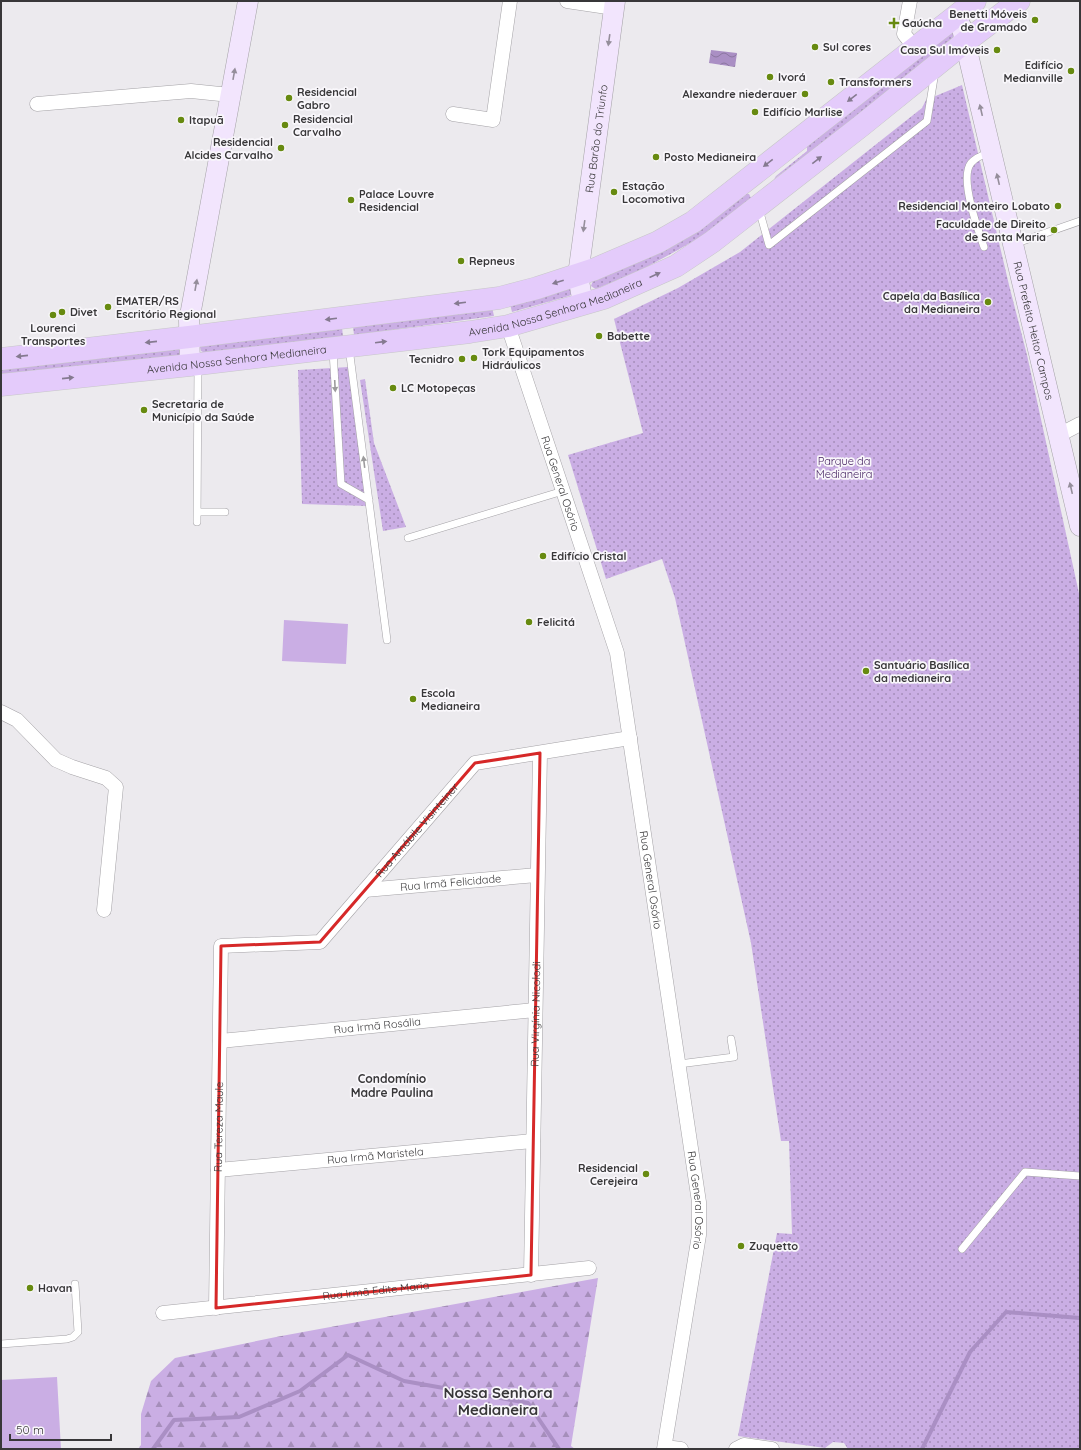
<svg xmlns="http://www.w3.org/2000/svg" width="1081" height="1450" font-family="Quicksand,sans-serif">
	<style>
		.grass { fill: url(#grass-dots) }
		.forest { fill: url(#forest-firs) }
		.pitch { fill: #caaee4 }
		.water { fill: url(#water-waves) }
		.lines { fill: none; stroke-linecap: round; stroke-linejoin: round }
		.stream { stroke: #aa8fc4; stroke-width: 4 }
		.lane-casing { stroke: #a4a2a6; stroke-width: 8 }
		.street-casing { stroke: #a4a2a6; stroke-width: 15 }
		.secondary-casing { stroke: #a4a2a6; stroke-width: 21 }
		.primary-casing { stroke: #c7c7c8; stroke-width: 23 }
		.lane { stroke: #fff; stroke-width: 7 }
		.street { stroke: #fff; stroke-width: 14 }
		.secondary { stroke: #f2e5fd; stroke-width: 20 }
		.primary { stroke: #e4cbfb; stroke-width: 22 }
		.oneway { fill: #958e9b }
		.oneway2 { fill: #857a90 }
		.oneway3 { fill: #9c9b9c }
		.marked { fill: none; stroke: #d62828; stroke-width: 3; stroke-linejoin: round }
		.poi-dot { fill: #678a10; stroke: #f9f7fb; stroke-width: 1.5 }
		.labels { text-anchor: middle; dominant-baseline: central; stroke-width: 3.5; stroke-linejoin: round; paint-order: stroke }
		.poi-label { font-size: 11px; font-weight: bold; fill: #383739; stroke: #f9f7fb; text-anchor: start }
		.street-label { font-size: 11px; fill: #383739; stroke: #f9f7fb }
		.park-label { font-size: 11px; fill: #472363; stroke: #f9f7fb }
		.neighbourhood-label { font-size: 12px; font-weight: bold; fill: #383739; stroke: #f9f7fb }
		.district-label { font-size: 15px; font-weight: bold; fill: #383739; stroke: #f9f7fb }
	</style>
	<defs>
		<pattern id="grass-dots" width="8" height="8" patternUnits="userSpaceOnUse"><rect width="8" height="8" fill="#caaee4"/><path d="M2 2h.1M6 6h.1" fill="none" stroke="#a58eba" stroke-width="1.8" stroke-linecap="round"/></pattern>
		<pattern id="forest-firs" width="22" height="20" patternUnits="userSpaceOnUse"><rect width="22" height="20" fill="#caaee4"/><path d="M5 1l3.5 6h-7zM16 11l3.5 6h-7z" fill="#a58eba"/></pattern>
		<pattern id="water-waves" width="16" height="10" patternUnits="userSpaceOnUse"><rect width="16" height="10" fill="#aa8fc4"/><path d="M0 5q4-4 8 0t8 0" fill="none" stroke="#8b76a0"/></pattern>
	</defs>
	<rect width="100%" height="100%" fill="#eceaee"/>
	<path class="grass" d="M 949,30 L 955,33 L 954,38 L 838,132 L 774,179 L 776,176 L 807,151 L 807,144 Z
		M 962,85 L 1009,285 L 1027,355 L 1080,598 L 1080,1449 L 848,1449 L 844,1443 L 833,1442 L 825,1448 L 738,1436 L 777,1233 L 792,1234 L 789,1141 L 781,1141 L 751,943 L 675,598 L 662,559 L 606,579 L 568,455 L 643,433 L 614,319 L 678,288 L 740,252 L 922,108 L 926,100 Z
		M 745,194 L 749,194 L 751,198 L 707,233 L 678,250 L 641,270 L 596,289 L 594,288 L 591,286 L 592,283 L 594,280 Z
		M 571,287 L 572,294 L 569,296 L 512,312 L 510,304 Z
		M 492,307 L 494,316 L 354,335 L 353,326 Z
		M 342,327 L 343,337 L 205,353 L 201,351 L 200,347 L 202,345 Z
		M 182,347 L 181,356 L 1,376 L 1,366 Z
		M 349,367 L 368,506 L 302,504 L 298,370 Z
		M 365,379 L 374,443 L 406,527 L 383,531 L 360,380 Z"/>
	<path class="forest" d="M 598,1278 L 571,1446 L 575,1449 L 138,1449 L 141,1445 L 141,1414 L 151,1381 L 175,1358 L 276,1337 Z"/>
	<path class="pitch" d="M 284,620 L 348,624 L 346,664 L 282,661 Z
		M 57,1377 L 61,1449 L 1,1449 L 1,1380 Z"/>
	<path class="water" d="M 711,50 L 737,53 L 735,67 L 709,63 Z"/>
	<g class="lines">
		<path class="stream" d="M 153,1449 L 174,1420 L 239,1417 L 300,1391 L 348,1355 L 404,1381 L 528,1403 L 559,1449
			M 922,1449 L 970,1352 L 1006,1312 L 1080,1318"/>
		<g class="lane-casing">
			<path id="lane" d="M 759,209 L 769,245 L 927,121 L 935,72
				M 1014,244 L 1080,221
				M 984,247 C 978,230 959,178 971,163 C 976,157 982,155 989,153
				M 349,348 L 387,640
				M 333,351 L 341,484 L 369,500
				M 197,512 L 225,512
				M 197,522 L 198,366
				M 408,538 L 563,491
				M 679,1064 L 734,1057 L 731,1039
				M 962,1249 L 1025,1172 L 1080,1176
				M 1,1344 L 67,1339 L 73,1337 L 78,1332 L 75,1284"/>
		</g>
		<g class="street-casing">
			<g id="street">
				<path d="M 567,1 L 614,8"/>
				<path d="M 910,1 L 904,34 L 915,48"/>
				<path d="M 37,104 L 191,91 L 230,95"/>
				<path d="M 453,114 L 493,120 L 510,1"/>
				<path id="s1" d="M 508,326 L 617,653 L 699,1202 L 699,1235 L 664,1449"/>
				<path d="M 1059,435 L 1080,424"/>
				<path d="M 1,712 L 17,720 L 56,760 L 72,767 L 106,778 L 116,787 L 104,910"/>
				<path id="s2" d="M 365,890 L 537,875"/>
				<path id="s3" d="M 220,1041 L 535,1010"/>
				<path id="s4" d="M 218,1170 L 533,1141"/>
				<path id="s5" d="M 531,1275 L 540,753"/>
				<path id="s6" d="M 216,1308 L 221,946 L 320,942 L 475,763 L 630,738"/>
				<path id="s7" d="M 163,1313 L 589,1268"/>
				<path d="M 665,1447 L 681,1449"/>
				<path d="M 736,1449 L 744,1445 L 772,1449"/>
			</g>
		</g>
		<g class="secondary-casing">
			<g id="secondary">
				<path id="s8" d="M 955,17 L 962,28 L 965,42 L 1080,526"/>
				<path id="s9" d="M 583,304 L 578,275 L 615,1"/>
				<path d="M 190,365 L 189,321 L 248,1"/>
			</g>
		</g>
		<g class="primary-casing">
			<g id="primary">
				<path d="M 1,359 L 189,337 L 499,298 L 537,288 L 595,269 L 658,242 L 693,222 L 975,1"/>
				<path id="s10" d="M 1,385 L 190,365 L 470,332 L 508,326 L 604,298 L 676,266 L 712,242 L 861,126 L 965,42 L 1019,1"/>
			</g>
		</g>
		<use href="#lane" class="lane"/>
		<use href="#street" class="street"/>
		<use href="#secondary" class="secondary"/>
		<use href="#primary" class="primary"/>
	</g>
	<defs><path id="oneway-solid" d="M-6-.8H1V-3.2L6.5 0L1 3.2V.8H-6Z"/></defs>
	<g class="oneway">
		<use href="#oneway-solid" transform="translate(609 40) rotate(98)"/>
		<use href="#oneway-solid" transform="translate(234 74) rotate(-80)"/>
		<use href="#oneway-solid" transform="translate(981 110) rotate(-103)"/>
		<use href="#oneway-solid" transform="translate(998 179) rotate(-103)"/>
		<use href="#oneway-solid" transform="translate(584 226) rotate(98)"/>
		<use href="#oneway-solid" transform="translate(196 285) rotate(-80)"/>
		<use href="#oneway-solid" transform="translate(1071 488) rotate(-103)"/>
	</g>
	<g class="oneway2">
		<use href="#oneway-solid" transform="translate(852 98) rotate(142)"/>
		<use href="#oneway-solid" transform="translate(817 160) rotate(-38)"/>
		<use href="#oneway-solid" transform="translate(768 163) rotate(142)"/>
		<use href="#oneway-solid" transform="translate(655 275) rotate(-24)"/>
		<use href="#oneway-solid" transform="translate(558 282) rotate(163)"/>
		<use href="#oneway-solid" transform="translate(460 303) rotate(173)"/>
		<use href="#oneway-solid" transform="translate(331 319) rotate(173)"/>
		<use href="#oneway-solid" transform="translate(151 342) rotate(174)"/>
		<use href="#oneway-solid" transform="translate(381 342) rotate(-7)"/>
		<use href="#oneway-solid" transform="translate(22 356) rotate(174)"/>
		<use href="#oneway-solid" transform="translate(68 378) rotate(-6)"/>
	</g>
	<g class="oneway3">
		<use href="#oneway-solid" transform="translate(335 386) rotate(87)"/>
		<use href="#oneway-solid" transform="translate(364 462) rotate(-97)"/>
	</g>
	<path class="marked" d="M 540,753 L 531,1275 L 216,1308 L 221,946 L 320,942 L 475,763 Z"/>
	<g class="poi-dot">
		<circle cx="1035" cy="20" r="4"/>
		<path d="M892 17h4v4h4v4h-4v4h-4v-4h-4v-4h4z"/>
		<circle cx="815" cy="47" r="4"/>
		<circle cx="997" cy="50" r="4"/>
		<circle cx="1071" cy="71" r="4"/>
		<circle cx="770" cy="77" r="4"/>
		<circle cx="831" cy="82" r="4"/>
		<circle cx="805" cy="94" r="4"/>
		<circle cx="289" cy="98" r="4"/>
		<circle cx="755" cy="112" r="4"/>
		<circle cx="181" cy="120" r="4"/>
		<circle cx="285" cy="125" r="4"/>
		<circle cx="281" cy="148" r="4"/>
		<circle cx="656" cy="157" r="4"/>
		<circle cx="614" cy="192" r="4"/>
		<circle cx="351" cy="200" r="4"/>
		<circle cx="1058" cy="206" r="4"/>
		<circle cx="1054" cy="230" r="4"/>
		<circle cx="461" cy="261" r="4"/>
		<circle cx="988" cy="302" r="4"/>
		<circle cx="108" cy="307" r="4"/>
		<circle cx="62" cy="312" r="4"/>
		<circle cx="53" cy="315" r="4"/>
		<circle cx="599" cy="336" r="4"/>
		<circle cx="474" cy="358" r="4"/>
		<circle cx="462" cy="359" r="4"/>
		<circle cx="393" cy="388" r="4"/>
		<circle cx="144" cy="410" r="4"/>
		<circle cx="543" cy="556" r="4"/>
		<circle cx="529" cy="622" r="4"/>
		<circle cx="866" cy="671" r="4"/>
		<circle cx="413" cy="699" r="4"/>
		<circle cx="646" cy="1174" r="4"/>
		<circle cx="741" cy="1246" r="4"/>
		<circle cx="30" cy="1288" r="4"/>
	</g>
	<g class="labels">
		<g class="poi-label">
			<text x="1027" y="14" text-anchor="end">Benetti Móveis<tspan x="1027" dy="13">de Gramado</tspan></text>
			<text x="902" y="23">Gaúcha</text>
			<text x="823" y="47">Sul cores</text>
			<text x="989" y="50" text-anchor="end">Casa Sul Imóveis</text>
			<text x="1063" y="65" text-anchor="end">Edifício<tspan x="1063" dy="13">Medianville</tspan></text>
			<text x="778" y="77">Ivorá</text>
			<text x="839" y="82">Transformers</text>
			<text x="297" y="92">Residencial<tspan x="297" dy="13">Gabro</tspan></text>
			<text x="797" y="94" text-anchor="end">Alexandre niederauer</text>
			<text x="763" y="112">Edifício Marlise</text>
			<text x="293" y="119">Residencial<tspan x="293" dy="13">Carvalho</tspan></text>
			<text x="189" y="120">Itapuã</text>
			<text x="273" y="142" text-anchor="end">Residencial<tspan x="273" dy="13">Alcides Carvalho</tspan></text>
			<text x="664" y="157">Posto Medianeira</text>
			<text x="622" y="186">Estação<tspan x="622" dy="13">Locomotiva</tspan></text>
			<text x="359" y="194">Palace Louvre<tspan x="359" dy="13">Residencial</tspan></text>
			<text x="1050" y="206" text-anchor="end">Residencial Monteiro Lobato</text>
			<text x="1046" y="224" text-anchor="end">Faculdade de Direito<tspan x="1046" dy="13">de Santa Maria</tspan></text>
			<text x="469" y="261">Repneus</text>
			<text x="980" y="296" text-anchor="end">Capela da Basílica<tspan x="980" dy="13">da Medianeira</tspan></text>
			<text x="116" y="301">EMATER/RS<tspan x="116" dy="13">Escritório Regional</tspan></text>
			<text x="70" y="312">Divet</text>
			<text x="53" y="328" text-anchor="middle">Lourenci<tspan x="53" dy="13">Transportes</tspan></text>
			<text x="607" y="336">Babette</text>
			<text x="482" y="352">Tork Equipamentos<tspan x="482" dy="13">Hidráulicos</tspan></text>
			<text x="454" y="359" text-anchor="end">Tecnidro</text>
			<text x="401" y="388">LC Motopeças</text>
			<text x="152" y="404">Secretaria de<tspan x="152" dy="13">Município da Saúde</tspan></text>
			<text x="551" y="556">Edifício Cristal</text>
			<text x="537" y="622">Felicitá</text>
			<text x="874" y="665">Santuário Basílica<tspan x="874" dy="13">da medianeira</tspan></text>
			<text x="421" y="693">Escola<tspan x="421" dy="13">Medianeira</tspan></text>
			<text x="638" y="1168" text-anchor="end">Residencial<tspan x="638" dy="13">Cerejeira</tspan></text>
			<text x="749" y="1246">Zuquetto</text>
			<text x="38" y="1288">Havan</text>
		</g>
		<g class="street-label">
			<text stroke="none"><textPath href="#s9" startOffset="167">Rua Barão do Triunfo</textPath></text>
			<text stroke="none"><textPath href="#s10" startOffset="561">Avenida Nossa Senhora Medianeira</textPath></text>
			<text stroke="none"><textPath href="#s8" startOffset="324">Rua Prefeito Heitor Campos</textPath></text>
			<text stroke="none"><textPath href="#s10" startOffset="237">Avenida Nossa Senhora Medianeira</textPath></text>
			<text stroke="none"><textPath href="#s1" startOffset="166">Rua General Osório</textPath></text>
			<text stroke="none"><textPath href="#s6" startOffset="609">Rua Amábile Visinteiner</textPath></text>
			<text stroke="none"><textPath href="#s1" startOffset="574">Rua General Osório</textPath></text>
			<text stroke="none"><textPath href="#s2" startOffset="86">Rua Irmã Felicidade</textPath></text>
			<text stroke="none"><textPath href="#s5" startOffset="261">Rua Virgínia Nicolodi</textPath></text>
			<text stroke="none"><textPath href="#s3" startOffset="158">Rua Irmã Rosália</textPath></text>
			<text stroke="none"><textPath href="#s6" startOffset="181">Rua Tereza Maule</textPath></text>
			<text stroke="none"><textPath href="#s4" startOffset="158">Rua Irmã Maristela</textPath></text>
			<text stroke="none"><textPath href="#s1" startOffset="898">Rua General Osório</textPath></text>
			<text stroke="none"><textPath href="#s7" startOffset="214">Rua Irmã Edite Maria</textPath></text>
		</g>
		<g class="park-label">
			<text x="844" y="461">Parque da<tspan x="844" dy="13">Medianeira</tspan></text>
		</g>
		<g class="neighbourhood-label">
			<text x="392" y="1078">Condomínio<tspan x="392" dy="14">Madre Paulina</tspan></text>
		</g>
		<g class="district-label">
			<text x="498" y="1392">Nossa Senhora<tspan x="498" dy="17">Medianeira</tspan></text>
		</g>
	</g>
	<rect width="1081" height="1450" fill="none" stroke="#383739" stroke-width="4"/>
	<path d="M10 1434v6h101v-6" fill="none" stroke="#383739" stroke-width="2"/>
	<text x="16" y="1434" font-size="12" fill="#383739" stroke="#f9f7fb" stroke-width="3" paint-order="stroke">50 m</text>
</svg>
